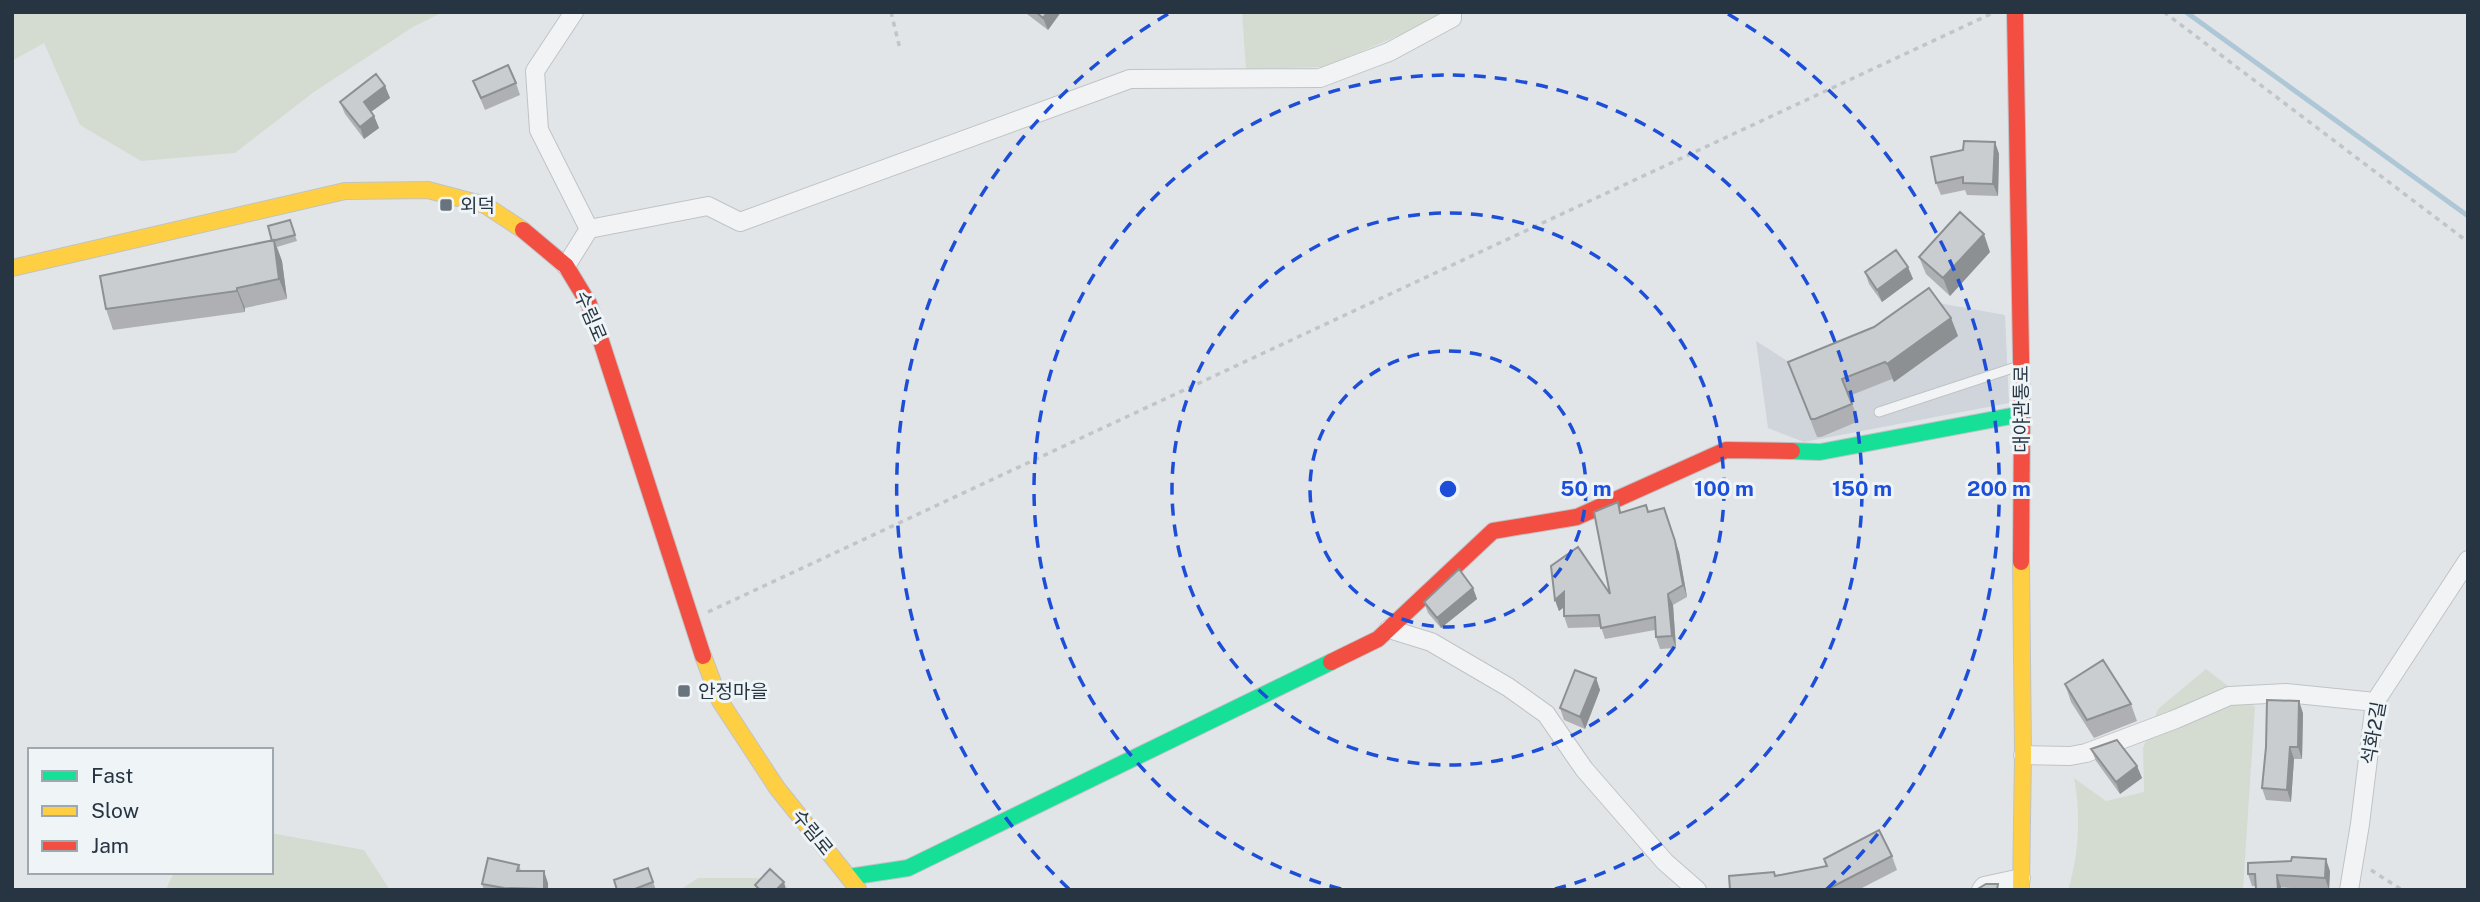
<svg xmlns="http://www.w3.org/2000/svg" width="2480" height="902" font-family="'Public Sans','Noto Sans KR',sans-serif">
	<style>
		.built { fill: #cfd5db }
		.green { fill: #d4dcd2 }
		.lines { fill: none; stroke-linecap: round; stroke-linejoin: round }
		.stream { stroke: #aec7d6; stroke-width: 5 }
		.lane-casing { stroke: #c0c3c6; stroke-width: 11 }
		.street-casing { stroke: #c0c3c6; stroke-width: 20 }
		.fast-casing { stroke: #c0c3c6; stroke-width: 18 }
		.slow-casing { stroke: #c0c3c6; stroke-width: 18 }
		.jam-casing { stroke: #c0c3c6; stroke-width: 18 }
		.path { stroke: #c1c5c8; stroke-width: 3.5; stroke-dasharray: 5 5; stroke-linecap: butt }
		.lane { stroke: #f2f3f4; stroke-width: 9 }
		.street { stroke: #f2f3f4; stroke-width: 18 }
		.fast { stroke: #16e098; stroke-width: 16 }
		.slow { stroke: #ffcf43; stroke-width: 16 }
		.jam { stroke: #f24e42; stroke-width: 16 }
		.wall { fill: #aeb0b3 }
		.shaded-wall { fill: #8d9092 }
		.building { fill: #cacdd0; stroke: #8d9092; stroke-width: 2 }
		.ring { fill: none; stroke: #1d4ed8; stroke-width: 3.5; stroke-dasharray: 12 9 }
		.poi-dot { fill: #68737d; stroke: #eff4f7; stroke-width: 2.5 }
		.labels { text-anchor: middle; dominant-baseline: central; stroke-width: 6; stroke-linejoin: round; paint-order: stroke }
		.poi-label { font-size: 19px; fill: #273543; stroke: #eff4f7; text-anchor: start }
		.street-label { font-size: 19px; fill: #273543; stroke: #eff4f7 }
		.centre { fill: #1d4ed8; stroke: #eff4f7; stroke-width: 3.5 }
		.ring-label { font-size: 21px; text-anchor: middle; font-weight: bold; fill: #1d4ed8; stroke: #eff4f7; stroke-width: 6; stroke-linejoin: round; paint-order: stroke }
	</style>
	<rect width="100%" height="100%" fill="#e2e5e8"/>
	<path class="built" d="M 1922,300 L 2005,315 L 2009,403 L 1804,442 L 1768,428 L 1756,341 L 1789,362 L 1866,341 Z"/>
	<path class="green" d="M 12,12 L 443,12 L 413,27 L 314,92 L 235,153 L 141,161 L 80,125 L 44,43 L 12,61 Z
		M 1242,12 L 1440,12 L 1437,19 L 1325,67 L 1246,69 Z
		M 2206,669 L 2255,707 L 2243,890 L 2068,890 C 2079,855 2081,813 2074,778 L 2106,801 L 2144,792 L 2143,748 L 2158,709 Z
		M 271,833 L 364,850 L 390,890 L 166,890 L 174,872 L 271,872 Z
		M 698,878 L 780,878 L 790,890 L 680,890 Z"/>
	<g class="lines">
		<path class="stream" d="M 2186,12 L 2468,216"/>
		<g class="lane-casing">
			<path id="lane" d="M 1879,412 L 2019,366"/>
		</g>
		<g class="street-casing">
			<path id="street" d="M 574,12 L 535,71 L 539,130 L 589,229
				M 566,266 L 589,229 L 708,206 L 740,222 L 1130,79 L 1320,78 L 1389,52 L 1452,18 L 1452,12
				M 1389,629 L 1431,642 L 1508,687 L 1546,714 L 1584,769 L 1665,862 L 1697,890
				M 2023,755 L 2070,756 L 2086,753 L 2176,719 L 2229,696 L 2286,693 L 2375,702
				M 1981,890 L 1984,886 L 2021,878
				M 2349,890 L 2360,824 L 2375,702 L 2468,560"/>
		</g>
		<g class="fast-casing">
			<path id="fast" d="M 1792,451 L 1820,452 L 2022,414
				M 849,877 L 908,868 L 1331,662"/>
		</g>
		<g class="slow-casing">
			<path id="slow" d="M 12,268 L 345,191 L 428,190 L 485,205 L 523,230
				M 2021,562 L 2023,755 L 2021,890
				M 703,656 L 720,701 L 777,788 L 858,889"/>
		</g>
		<g class="jam-casing">
			<path id="jam" d="M 2015,12 L 2022,414 L 2021,562
				M 523,230 L 566,266 L 589,304 L 703,656
				M 1331,662 L 1378,639 L 1493,531 L 1577,517 L 1726,450 L 1792,451"/>
		</g>
		<path class="path" d="M 891,12 L 900,49
			M 2164,12 L 2468,242
			M 708,612 L 1995,12
			M 2371,870 L 2402,890"/>
		<use href="#lane" class="lane"/>
		<use href="#street" class="street"/>
		<use href="#fast" class="fast"/>
		<use href="#slow" class="slow"/>
		<use href="#jam" class="jam"/>
	</g>
	<path class="wall" d="M 1027,12 L 1061,12 L 1048,30 L 1027,14 Z
		M 473,81 L 516,83 L 520,95 L 485,110 Z
		M 385,86 L 390,98 L 371,112 L 374,116 L 379,128 L 364,139 L 345,114 L 340,102 Z
		M 1995,142 L 1999,154 L 1998,196 L 1967,195 L 1965,190 L 1941,195 L 1936,183 L 1963,150 Z
		M 290,220 L 297,241 L 277,247 L 282,261 L 287,299 L 245,308 L 245,312 L 113,330 L 106,309 L 272,241 Z
		M 1990,252 L 1950,296 L 1926,274 L 1919,257 Z
		M 1908,267 L 1913,279 L 1882,302 L 1869,284 L 1865,272 Z
		M 1951,318 L 1958,336 L 1894,382 L 1892,379 L 1849,396 L 1859,421 L 1821,437 L 1817,437 L 1788,362 Z
		M 1618,502 L 1621,512 L 1648,512 L 1679,552 L 1687,597 L 1673,605 L 1676,648 L 1660,649 L 1656,637 L 1655,630 L 1605,639 L 1601,627 L 1568,628 L 1564,616 L 1564,607 L 1559,611 L 1555,600 L 1610,594 Z
		M 1473,588 L 1477,599 L 1441,628 L 1428,613 L 1424,602 Z
		M 1596,678 L 1600,690 L 1585,729 L 1564,720 L 1560,708 Z
		M 2065,684 L 2131,704 L 2137,721 L 2094,738 L 2071,702 Z
		M 2303,713 L 2302,759 L 2294,759 L 2291,802 L 2266,800 L 2262,788 Z
		M 2091,749 L 2137,766 L 2142,778 L 2120,794 L 2096,761 Z
		M 1892,856 L 1897,870 L 1858,890 L 1730,890 L 1776,875 L 1826,866 L 1824,859 Z
		M 519,865 L 521,871 L 548,883 L 548,890 L 484,890 L 482,884 Z
		M 648,868 L 656,890 L 617,890 Z
		M 2330,871 L 2329,890 L 2252,886 L 2248,874 Z"/>
	<path class="shaded-wall" d="M 1048,12 L 1061,12 L 1048,30 L 1043,18 Z
		M 385,86 L 390,98 L 368,114 L 364,102 Z
		M 374,116 L 379,128 L 364,139 L 360,127 Z
		M 1995,142 L 1999,154 L 1998,196 L 1993,184 Z
		M 1984,234 L 1990,252 L 1950,296 L 1943,278 Z
		M 274,240 L 282,261 L 287,299 L 279,279 Z
		M 1908,267 L 1913,279 L 1882,302 L 1877,290 Z
		M 237,288 L 245,308 L 245,312 L 237,291 Z
		M 1951,318 L 1958,336 L 1894,382 L 1887,364 Z
		M 1664,508 L 1679,552 L 1687,597 L 1683,585 Z
		M 1473,588 L 1477,599 L 1441,628 L 1437,618 Z
		M 1564,592 L 1568,604 L 1559,611 L 1555,600 Z
		M 1668,594 L 1673,605 L 1676,648 L 1672,636 Z
		M 1596,678 L 1600,690 L 1585,729 L 1580,717 Z
		M 2299,701 L 2303,713 L 2302,759 L 2298,747 Z
		M 2290,747 L 2294,759 L 2291,802 L 2287,790 Z
		M 2137,766 L 2142,778 L 2120,794 L 2116,782 Z
		M 2326,859 L 2330,871 L 2329,890 L 2325,878 Z
		M 544,871 L 548,883 L 548,890 L 544,890 Z
		M 2277,875 L 2281,887 L 2281,890 L 2278,890 Z
		M 784,882 L 786,890 L 776,890 Z"/>
	<path class="building" d="M 1036,12 L 1048,12 L 1043,18 Z
		M 508,65 L 516,83 L 481,98 L 473,81 Z
		M 376,74 L 385,86 L 364,102 L 374,116 L 360,127 L 340,102 Z
		M 1964,141 L 1995,142 L 1993,184 L 1963,183 L 1963,177 L 1936,183 L 1931,157 L 1963,150 Z
		M 1960,212 L 1984,234 L 1943,278 L 1919,257 Z
		M 290,220 L 295,235 L 272,241 L 268,226 Z
		M 274,240 L 279,279 L 237,288 L 237,291 L 106,309 L 100,276 Z
		M 1896,250 L 1908,267 L 1877,290 L 1865,272 Z
		M 1929,288 L 1951,318 L 1887,364 L 1885,362 L 1842,379 L 1852,404 L 1815,419 L 1811,419 L 1788,362 L 1874,327 Z
		M 1618,502 L 1620,513 L 1646,505 L 1648,512 L 1664,508 L 1675,541 L 1683,585 L 1668,594 L 1672,636 L 1656,637 L 1655,617 L 1601,628 L 1599,615 L 1564,616 L 1564,592 L 1555,600 L 1551,566 L 1578,547 L 1610,594 L 1594,512 Z
		M 1459,569 L 1473,588 L 1437,618 L 1424,602 Z
		M 2103,660 L 2131,704 L 2087,720 L 2065,684 Z
		M 1575,670 L 1596,678 L 1580,717 L 1560,708 Z
		M 2267,700 L 2299,701 L 2298,747 L 2290,747 L 2287,790 L 2262,788 L 2266,747 Z
		M 2117,740 L 2137,766 L 2116,782 L 2091,749 Z
		M 1879,830 L 1892,856 L 1830,888 L 1819,890 L 1730,890 L 1729,876 L 1774,872 L 1775,876 L 1827,866 L 1824,859 Z
		M 2292,857 L 2326,859 L 2325,878 L 2277,875 L 2278,890 L 2256,890 L 2255,874 L 2248,874 L 2248,863 L 2291,861 Z
		M 488,858 L 519,865 L 517,871 L 544,871 L 544,889 L 504,888 L 482,884 Z
		M 648,868 L 653,882 L 635,889 L 636,890 L 617,890 L 614,880 Z
		M 770,869 L 784,882 L 776,890 L 760,890 L 755,885 Z
		M 1986,884 L 1998,884 L 1997,890 L 1976,890 Z"/>
	<g class="ring">
		<circle cx="1448" cy="489" r="138"/>
		<circle cx="1448" cy="489" r="276"/>
		<path d="M1341 889A414 414 0 1 1 1555 889"/>
		<path d="M1069 889A551 551 0 0 1 1168 14M1728 14A551 551 0 0 1 1827 889"/>
	</g>
	<g class="poi-dot">
		<rect x="439" y="198" width="14" height="14" rx="3.5"/>
		<rect x="677" y="684" width="14" height="14" rx="3.5"/>
	</g>
	<g class="labels">
		<g class="poi-label">
			<text x="460" y="205">외덕</text>
			<text x="698" y="691">안정마을</text>
		</g>
		<g class="street-label">
			<text transform="translate(591 316) rotate(67)">수림로</text>
			<text transform="translate(2021 409) rotate(-90)">대야관통로</text>
			<text transform="translate(2373 733) rotate(-80)">석화2길</text>
			<text transform="translate(813 832) rotate(51)">수림로</text>
		</g>
	</g>
	<circle cx="1448" cy="489" r="10" class="centre"/>
	<g class="ring-label">
		<text x="1586" y="496">50 m</text>
		<text x="1724" y="496">100 m</text>
		<text x="1862" y="496">150 m</text>
		<text x="1999" y="496">200 m</text>
	</g>
	<rect width="2480" height="902" fill="none" stroke="#273543" stroke-width="28"/>
	<rect x="28" y="748" width="245" height="126" fill="#eff4f7" stroke="#9fa8af" stroke-width="2"/>
	<rect x="42" y="771" width="35" height="10" fill="#16e098" stroke="#9fa8af" stroke-width="2"/>
	<text x="91" y="783" font-size="21" fill="#273543">Fast</text>
	<rect x="42" y="806" width="35" height="10" fill="#ffcf43" stroke="#9fa8af" stroke-width="2"/>
	<text x="91" y="818" font-size="21" fill="#273543">Slow</text>
	<rect x="42" y="841" width="35" height="10" fill="#f24e42" stroke="#9fa8af" stroke-width="2"/>
	<text x="91" y="853" font-size="21" fill="#273543">Jam</text>
</svg>
